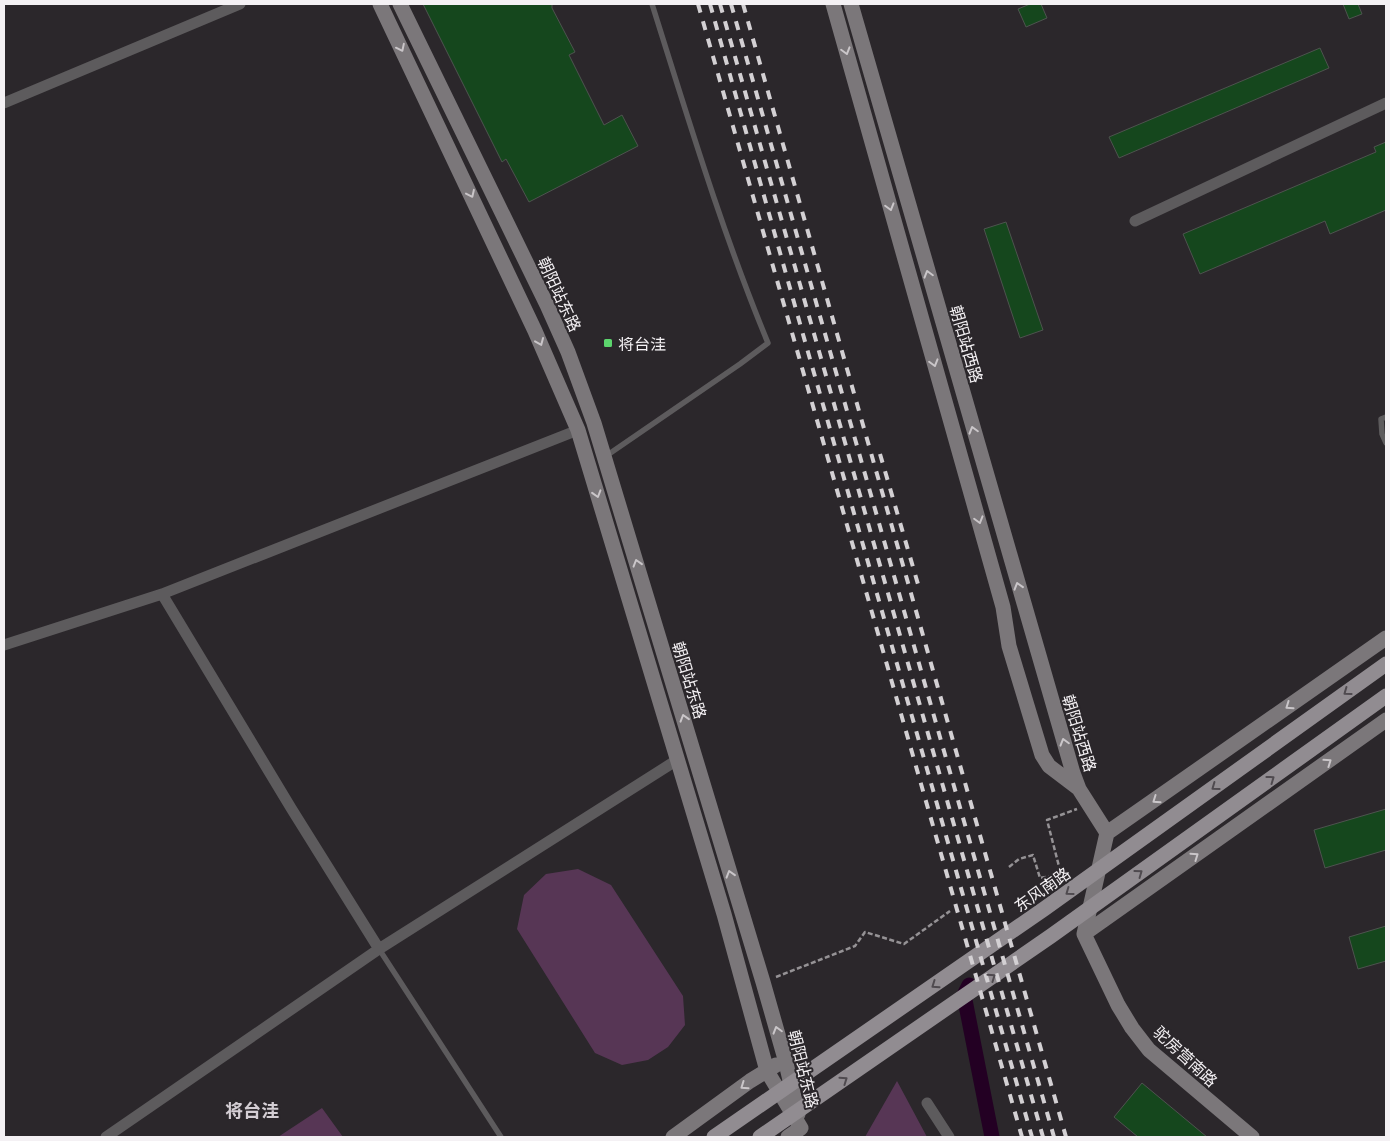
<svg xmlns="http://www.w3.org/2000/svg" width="1390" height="1141" font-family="'Exo 2','Noto Sans SC',sans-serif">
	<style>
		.green { fill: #573655 }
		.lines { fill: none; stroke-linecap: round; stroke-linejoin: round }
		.canal { stroke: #230023; stroke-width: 15 }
		.building { fill: #15471d; stroke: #4e534f }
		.path { stroke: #959295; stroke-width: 2.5; stroke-dasharray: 5 2.5; stroke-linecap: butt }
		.lane { stroke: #5d5b5d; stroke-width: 5.5 }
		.street { stroke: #5d5b5d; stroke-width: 11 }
		.secondary { stroke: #7b777a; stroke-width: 15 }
		.primary { stroke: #918c91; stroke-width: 15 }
		.rail { stroke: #d3d0d3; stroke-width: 4; stroke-dasharray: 9 9; stroke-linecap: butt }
		.oneway { stroke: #cac6c9 }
		.oneway2 { stroke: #4f4a4f }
		.poi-dot { fill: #5cd56d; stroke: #2b272b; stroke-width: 2 }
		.labels { text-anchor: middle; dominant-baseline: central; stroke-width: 4; stroke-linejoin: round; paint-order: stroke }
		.street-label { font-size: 16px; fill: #f4f1f4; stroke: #2b272b }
		.poi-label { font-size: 16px; fill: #f4f1f4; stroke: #2b272b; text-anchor: start }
		.neighbourhood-label { font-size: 18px; font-weight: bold; fill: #d4ced4; stroke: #2b272b }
	</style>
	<rect width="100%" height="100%" fill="#2b272b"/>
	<path class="green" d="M 578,869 L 611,885 L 683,996 L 685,1025 L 668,1047 L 648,1060 L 622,1065 L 595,1053 L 517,929 L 524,895 L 546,874 Z
		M 897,1081 L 927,1137 L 865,1137 Z
		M 322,1108 L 343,1137 L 278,1137 Z"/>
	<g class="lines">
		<path class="canal" d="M 969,985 L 964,995 L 992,1137"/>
	</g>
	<path class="building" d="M 423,4 L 552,4 L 552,8 L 575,52 L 569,55 L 604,125 L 622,115 L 638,146 L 529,202 L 506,159 L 502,162 Z
		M 1030,4 L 1041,4 L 1047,18 L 1026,27 L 1018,9 Z
		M 1343,4 L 1358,4 L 1362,14 L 1349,19 Z
		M 1320,48 L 1329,68 L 1119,158 L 1109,137 Z
		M 1386,142 L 1386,210 L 1330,234 L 1325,221 L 1200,274 L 1183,234 L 1376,152 L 1374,147 Z
		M 1006,222 L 1043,330 L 1020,338 L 984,229 Z
		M 1386,809 L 1386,850 L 1325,868 L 1314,830 Z
		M 1386,926 L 1386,961 L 1358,969 L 1349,937 Z
		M 1142,1083 L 1207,1137 L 1138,1137 L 1114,1117 Z"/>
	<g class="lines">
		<path class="path" d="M 1009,867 L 1019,859 L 1033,855 L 1040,878 L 1061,874 L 1047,820 L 1077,809
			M 776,977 L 855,946 L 865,932 L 904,944 L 950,911"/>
		<path class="lane" d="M 1386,417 L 1381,419 L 1382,434 L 1386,443
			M 606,456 L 740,364 L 768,343 C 722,232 688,118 652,4
			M 379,949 L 501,1137"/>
		<path class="street" d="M 4,103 L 240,4
			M 1135,221 L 1386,103
			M 162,594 L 291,808 L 379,949
			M 4,645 L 162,594 L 578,430
			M 927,1103 L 949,1137
			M 106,1137 L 379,949 L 677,760"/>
		<path class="secondary" d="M 380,4 L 535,331 L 578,430 L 724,914 L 767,1071 L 801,1128
			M 400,4 L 547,305 L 568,352 L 594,423 L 763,982 L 785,1059 L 798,1114
			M 833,4 L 1003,607 L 1009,646 L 1042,755 L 1049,766 L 1078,788
			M 851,4 L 1073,773 L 1079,789 L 1107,833 L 1084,934
			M 1107,833 L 1386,638
			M 1084,934 L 1386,720
			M 1084,934 L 1118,1005 L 1132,1028 L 1149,1050 L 1252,1137
			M 673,1137 L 750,1081 L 776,1065
			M 788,1137 L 801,1128"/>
		<path class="primary" d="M 714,1137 L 1044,909 L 1386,664
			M 760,1137 L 1051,936 L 1386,696"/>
		<path class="rail" d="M 698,4 L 1022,1137
			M 710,4 L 806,345 L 1032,1137
			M 720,4 L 1043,1137
			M 731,4 L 1054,1137
			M 743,4 L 1066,1137
			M 880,454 L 920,591"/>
	</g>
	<defs><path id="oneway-chevron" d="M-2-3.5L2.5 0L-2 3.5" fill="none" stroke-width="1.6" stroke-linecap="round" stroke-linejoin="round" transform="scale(1.25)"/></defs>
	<g class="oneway">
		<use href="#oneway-chevron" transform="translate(401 48) rotate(64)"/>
		<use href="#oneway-chevron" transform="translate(846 51) rotate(74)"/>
		<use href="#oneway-chevron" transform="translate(471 194) rotate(65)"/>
		<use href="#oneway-chevron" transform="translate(890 207) rotate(74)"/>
		<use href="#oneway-chevron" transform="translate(928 274) rotate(-106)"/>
		<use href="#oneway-chevron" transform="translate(540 342) rotate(67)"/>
		<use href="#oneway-chevron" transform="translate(934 363) rotate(74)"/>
		<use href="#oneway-chevron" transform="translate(973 430) rotate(-106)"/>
		<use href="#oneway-chevron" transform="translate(597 494) rotate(73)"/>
		<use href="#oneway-chevron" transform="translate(979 520) rotate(74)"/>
		<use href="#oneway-chevron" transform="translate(637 563) rotate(-107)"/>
		<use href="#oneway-chevron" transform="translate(1018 586) rotate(-107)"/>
		<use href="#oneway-chevron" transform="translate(1289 706) rotate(145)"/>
		<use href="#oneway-chevron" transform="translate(684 718) rotate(-107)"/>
		<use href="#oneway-chevron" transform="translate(1064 742) rotate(-106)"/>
		<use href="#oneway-chevron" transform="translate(1328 762) rotate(-35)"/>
		<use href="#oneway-chevron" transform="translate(1156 800) rotate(145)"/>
		<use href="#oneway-chevron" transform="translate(1195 856) rotate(-35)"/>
		<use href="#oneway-chevron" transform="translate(730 874) rotate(-107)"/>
		<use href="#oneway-chevron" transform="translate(777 1030) rotate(-106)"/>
		<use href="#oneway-chevron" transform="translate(744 1086) rotate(145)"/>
	</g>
	<g class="oneway2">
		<use href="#oneway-chevron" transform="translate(1347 692) rotate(144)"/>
		<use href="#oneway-chevron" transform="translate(1271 779) rotate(-36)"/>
		<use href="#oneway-chevron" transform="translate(1215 787) rotate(144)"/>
		<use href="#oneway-chevron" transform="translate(1139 873) rotate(-36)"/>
		<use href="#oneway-chevron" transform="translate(1069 892) rotate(144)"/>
		<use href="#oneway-chevron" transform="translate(992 977) rotate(-35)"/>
		<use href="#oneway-chevron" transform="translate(935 985) rotate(145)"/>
		<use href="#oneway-chevron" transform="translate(844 1080) rotate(-35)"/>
	</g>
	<rect class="poi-dot" x="603" y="338" width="10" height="10" rx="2.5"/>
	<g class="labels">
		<g class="street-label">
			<text transform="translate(560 294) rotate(65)">朝阳站东路</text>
			<text transform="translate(967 344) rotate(74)">朝阳站西路</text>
			<text transform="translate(690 680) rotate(73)">朝阳站东路</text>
			<text transform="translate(1080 733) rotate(73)">朝阳站西路</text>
			<text transform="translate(1042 889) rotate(-35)">东风南路</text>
			<text transform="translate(1186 1056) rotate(43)">驼房营南路</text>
			<text transform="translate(804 1069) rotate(76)">朝阳站东路</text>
		</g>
		<g class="poi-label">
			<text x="618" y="343">将台洼</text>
		</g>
		<g class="neighbourhood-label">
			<text x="252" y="1110">将台洼</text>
		</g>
	</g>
	<rect width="1390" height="1141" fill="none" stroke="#f4f1f4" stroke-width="10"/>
</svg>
